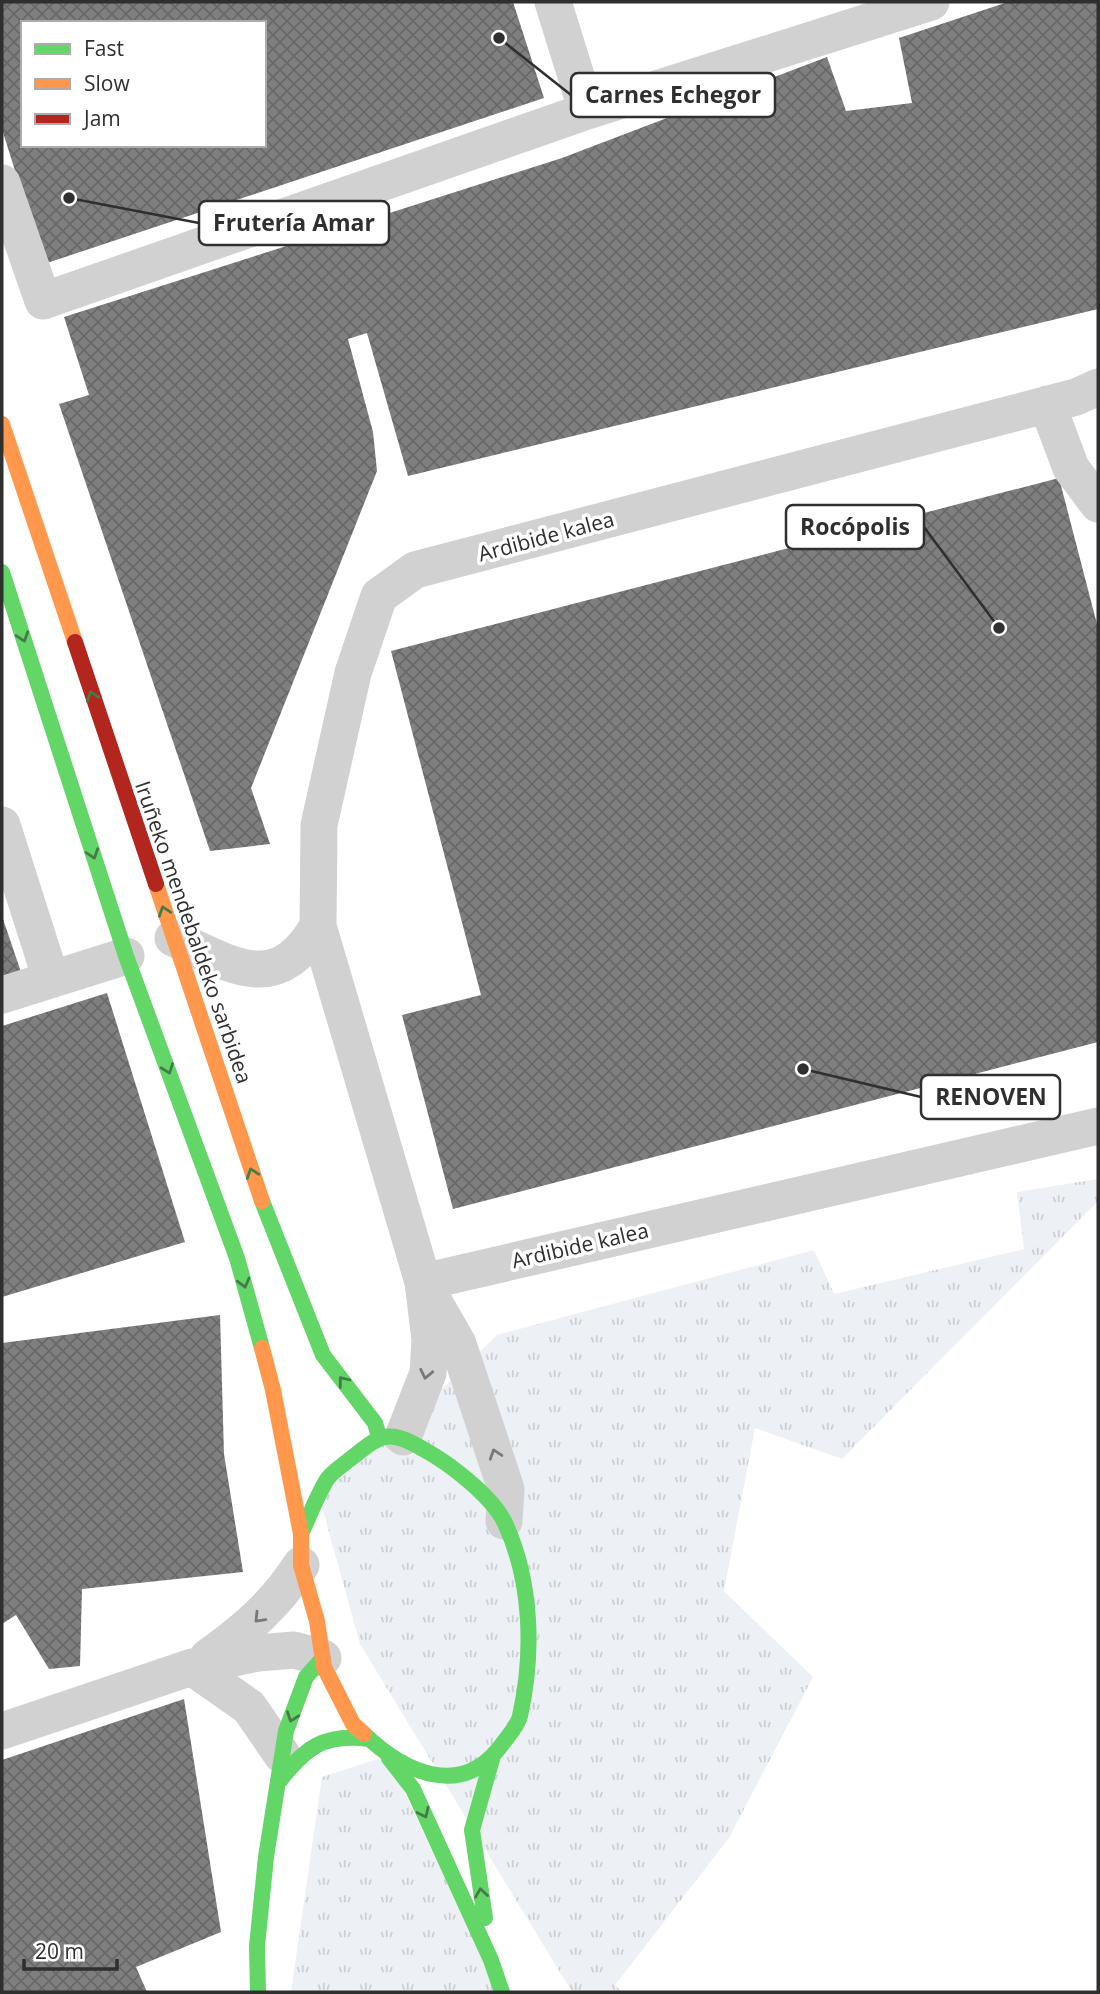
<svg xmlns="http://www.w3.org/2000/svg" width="1100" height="1994" font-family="'Open Sans',sans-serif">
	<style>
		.grass { fill: url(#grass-tufts) }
		.building { fill: url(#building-cross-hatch); fill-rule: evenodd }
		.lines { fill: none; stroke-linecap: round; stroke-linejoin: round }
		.street { stroke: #d1d1d1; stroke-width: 37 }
		.fast { stroke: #63d668; stroke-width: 16 }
		.slow { stroke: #ff974d; stroke-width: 16 }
		.jam { stroke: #b3261e; stroke-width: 16 }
		.oneway { stroke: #467a49 }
		.oneway2 { stroke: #787878 }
		.labels { text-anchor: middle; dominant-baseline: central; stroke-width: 7; stroke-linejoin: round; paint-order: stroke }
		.street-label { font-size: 21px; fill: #2f2f2f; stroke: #fff }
		.leader { fill: none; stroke: #2f2f2f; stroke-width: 2.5 }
		.callout-dot { fill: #2f2f2f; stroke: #fff; stroke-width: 2.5 }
		.callout { fill: #fff; stroke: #2f2f2f; stroke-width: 2.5 }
		.callout-label { font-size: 23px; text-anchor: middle; font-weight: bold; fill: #2f2f2f }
	</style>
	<defs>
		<pattern id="grass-tufts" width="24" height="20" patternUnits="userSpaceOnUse" patternTransform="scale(1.75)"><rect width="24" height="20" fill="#edf0f4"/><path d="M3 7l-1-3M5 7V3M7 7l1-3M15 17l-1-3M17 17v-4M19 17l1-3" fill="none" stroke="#ccced2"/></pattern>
		<pattern id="building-cross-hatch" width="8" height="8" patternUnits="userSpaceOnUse" patternTransform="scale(1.75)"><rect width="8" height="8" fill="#7f7f7f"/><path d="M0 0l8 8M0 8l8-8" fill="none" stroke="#686868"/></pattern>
	</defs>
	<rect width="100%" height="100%" fill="#fff"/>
	<path class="grass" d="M 1098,1179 L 1098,1201 L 842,1459 L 755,1428 L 724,1591 L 813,1677 L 729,1838 L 615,1985 L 622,1992 L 572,1992 L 360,1644 L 319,1496 L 409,1421 L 497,1335 L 814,1250 L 834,1294 L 1024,1249 L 1017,1192 Z
		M 387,1756 L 499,1992 L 291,1992 L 322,1777 Z"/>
	<path class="building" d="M 2,2 L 513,2 L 544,98 L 44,264 L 2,129 ZM 23,23 L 264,23 L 264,145 L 23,145 Z
		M 1008,2 L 1098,2 L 1098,309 L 408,476 L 367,333 L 348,339 L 373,432 L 377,471 L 251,788 L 270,844 L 210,851 L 59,404 L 89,395 L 64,317 L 562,158 L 827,57 L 846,111 L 912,103 L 899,38 Z
		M 1059,478 L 1098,628 L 1098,1042 L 453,1209 L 402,1015 L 481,995 L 391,651 Z
		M 2,916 L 21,972 L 2,978 Z
		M 107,993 L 185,1242 L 2,1297 L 2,1026 Z
		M 220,1315 L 224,1454 L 243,1572 L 82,1589 L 80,1666 L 49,1669 L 16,1615 L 2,1624 L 2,1343 Z
		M 184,1699 L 221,1932 L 136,1967 L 147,1992 L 2,1992 L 2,1760 Z"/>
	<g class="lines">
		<path class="street" d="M 553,2 L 587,111
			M 2,183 L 43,301 L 587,111 L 931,2
			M 1047,404 L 1071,468 L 1098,504
			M 2,825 L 51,979
			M 173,938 C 232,965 277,997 318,926
			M 2,995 L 126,956
			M 423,1282 L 1098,1126
			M 430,1295 L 458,1344 L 506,1489 L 504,1521
			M 403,1437 L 428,1373 L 430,1340 L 423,1282 L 318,926 L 319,825 L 353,673 L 379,596 L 415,570 L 1076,397 L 1098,387
			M 208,1657 C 246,1630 276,1604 301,1565
			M 192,1667 L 249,1707 L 282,1755
			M 2,1731 L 192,1667 L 258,1653 L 294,1650 L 323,1658"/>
		<path class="fast" d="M 2,572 L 126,956 L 237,1258 L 262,1348
			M 262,1201 L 323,1355 L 375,1423 L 379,1437
			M 301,1534 C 309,1517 316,1498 326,1481 C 330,1473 342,1466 349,1460 C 380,1436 386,1427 423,1449 C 449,1463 492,1496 505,1523 C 532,1582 534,1653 520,1716 C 518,1725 509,1735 503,1743 C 463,1800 405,1773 364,1734
			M 389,1758 L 413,1789 L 491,1960 L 502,1992
			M 278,1783 C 305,1748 323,1733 369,1739
			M 485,1918 L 472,1830 L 492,1759
			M 258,1992 L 257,1946 L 266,1857 L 286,1731 L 306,1677 L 323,1658"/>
		<path class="slow" d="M 2,424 L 75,642
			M 156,884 L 262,1201
			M 262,1348 L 273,1390 L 301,1534 L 301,1565 L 317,1621 L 324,1667 L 353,1724 L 364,1734"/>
		<path class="jam" d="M 75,642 L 156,884"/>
	</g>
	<defs><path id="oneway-chevron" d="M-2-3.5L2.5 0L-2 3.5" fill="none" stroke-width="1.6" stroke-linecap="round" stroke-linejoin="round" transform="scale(1.75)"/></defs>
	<g class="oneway">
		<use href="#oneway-chevron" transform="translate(23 637) rotate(72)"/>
		<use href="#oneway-chevron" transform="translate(92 696) rotate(-109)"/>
		<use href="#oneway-chevron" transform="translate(93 854) rotate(72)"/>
		<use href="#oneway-chevron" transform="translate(164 911) rotate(-109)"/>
		<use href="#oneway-chevron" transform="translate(168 1069) rotate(70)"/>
		<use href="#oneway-chevron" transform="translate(252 1173) rotate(-109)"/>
		<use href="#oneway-chevron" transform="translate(244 1283) rotate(75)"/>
		<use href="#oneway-chevron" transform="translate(343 1381) rotate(-128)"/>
		<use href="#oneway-chevron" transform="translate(292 1717) rotate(110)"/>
		<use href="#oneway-chevron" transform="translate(424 1813) rotate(65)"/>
		<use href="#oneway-chevron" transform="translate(481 1893) rotate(-98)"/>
	</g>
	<g class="oneway2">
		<use href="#oneway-chevron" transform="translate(426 1374) rotate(102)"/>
		<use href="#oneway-chevron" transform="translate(495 1454) rotate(-108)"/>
		<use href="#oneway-chevron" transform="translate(259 1618) rotate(134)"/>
	</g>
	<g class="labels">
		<g class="street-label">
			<text transform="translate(546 536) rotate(-15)">Ardibide kalea</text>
			<text transform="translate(194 932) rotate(71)">Iruñeko mendebaldeko sarbidea</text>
			<text transform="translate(580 1245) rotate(-13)">Ardibide kalea</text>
		</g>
	</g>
	<path class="leader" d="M499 38L571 95M69 198L199 223M999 628L924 527M803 1069L921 1097"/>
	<g class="callout-dot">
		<circle cx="499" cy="38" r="7"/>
		<circle cx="69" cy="198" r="7"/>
		<circle cx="999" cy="628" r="7"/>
		<circle cx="803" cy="1069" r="7"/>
	</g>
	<g class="callout">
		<rect x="571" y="73" width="204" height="44" rx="7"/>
		<rect x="199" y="201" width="190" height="44" rx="7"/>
		<rect x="786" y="505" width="138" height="44" rx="7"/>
		<rect x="921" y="1075" width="139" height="44" rx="7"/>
	</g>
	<g class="callout-label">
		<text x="673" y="103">Carnes Echegor</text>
		<text x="294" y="231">Frutería Amar</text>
		<text x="855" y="535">Rocópolis</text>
		<text x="991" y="1105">RENOVEN</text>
	</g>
	<rect width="1100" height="1994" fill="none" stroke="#2f2f2f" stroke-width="7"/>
	<rect x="21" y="21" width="245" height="126" fill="#ffffff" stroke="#acacac" stroke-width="2"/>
	<rect x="35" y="44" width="35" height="10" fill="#63d668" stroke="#acacac" stroke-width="2"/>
	<text x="84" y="56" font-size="21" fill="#2f2f2f">Fast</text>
	<rect x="35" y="79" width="35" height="10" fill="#ff974d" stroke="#acacac" stroke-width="2"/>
	<text x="84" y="91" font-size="21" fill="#2f2f2f">Slow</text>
	<rect x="35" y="114" width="35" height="10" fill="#b3261e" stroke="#acacac" stroke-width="2"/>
	<text x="84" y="126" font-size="21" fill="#2f2f2f">Jam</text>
	<path d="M24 1959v10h93v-10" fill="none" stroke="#2f2f2f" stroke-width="3.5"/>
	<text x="35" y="1959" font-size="21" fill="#2f2f2f" stroke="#ffffff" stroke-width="5" paint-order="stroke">20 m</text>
</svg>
